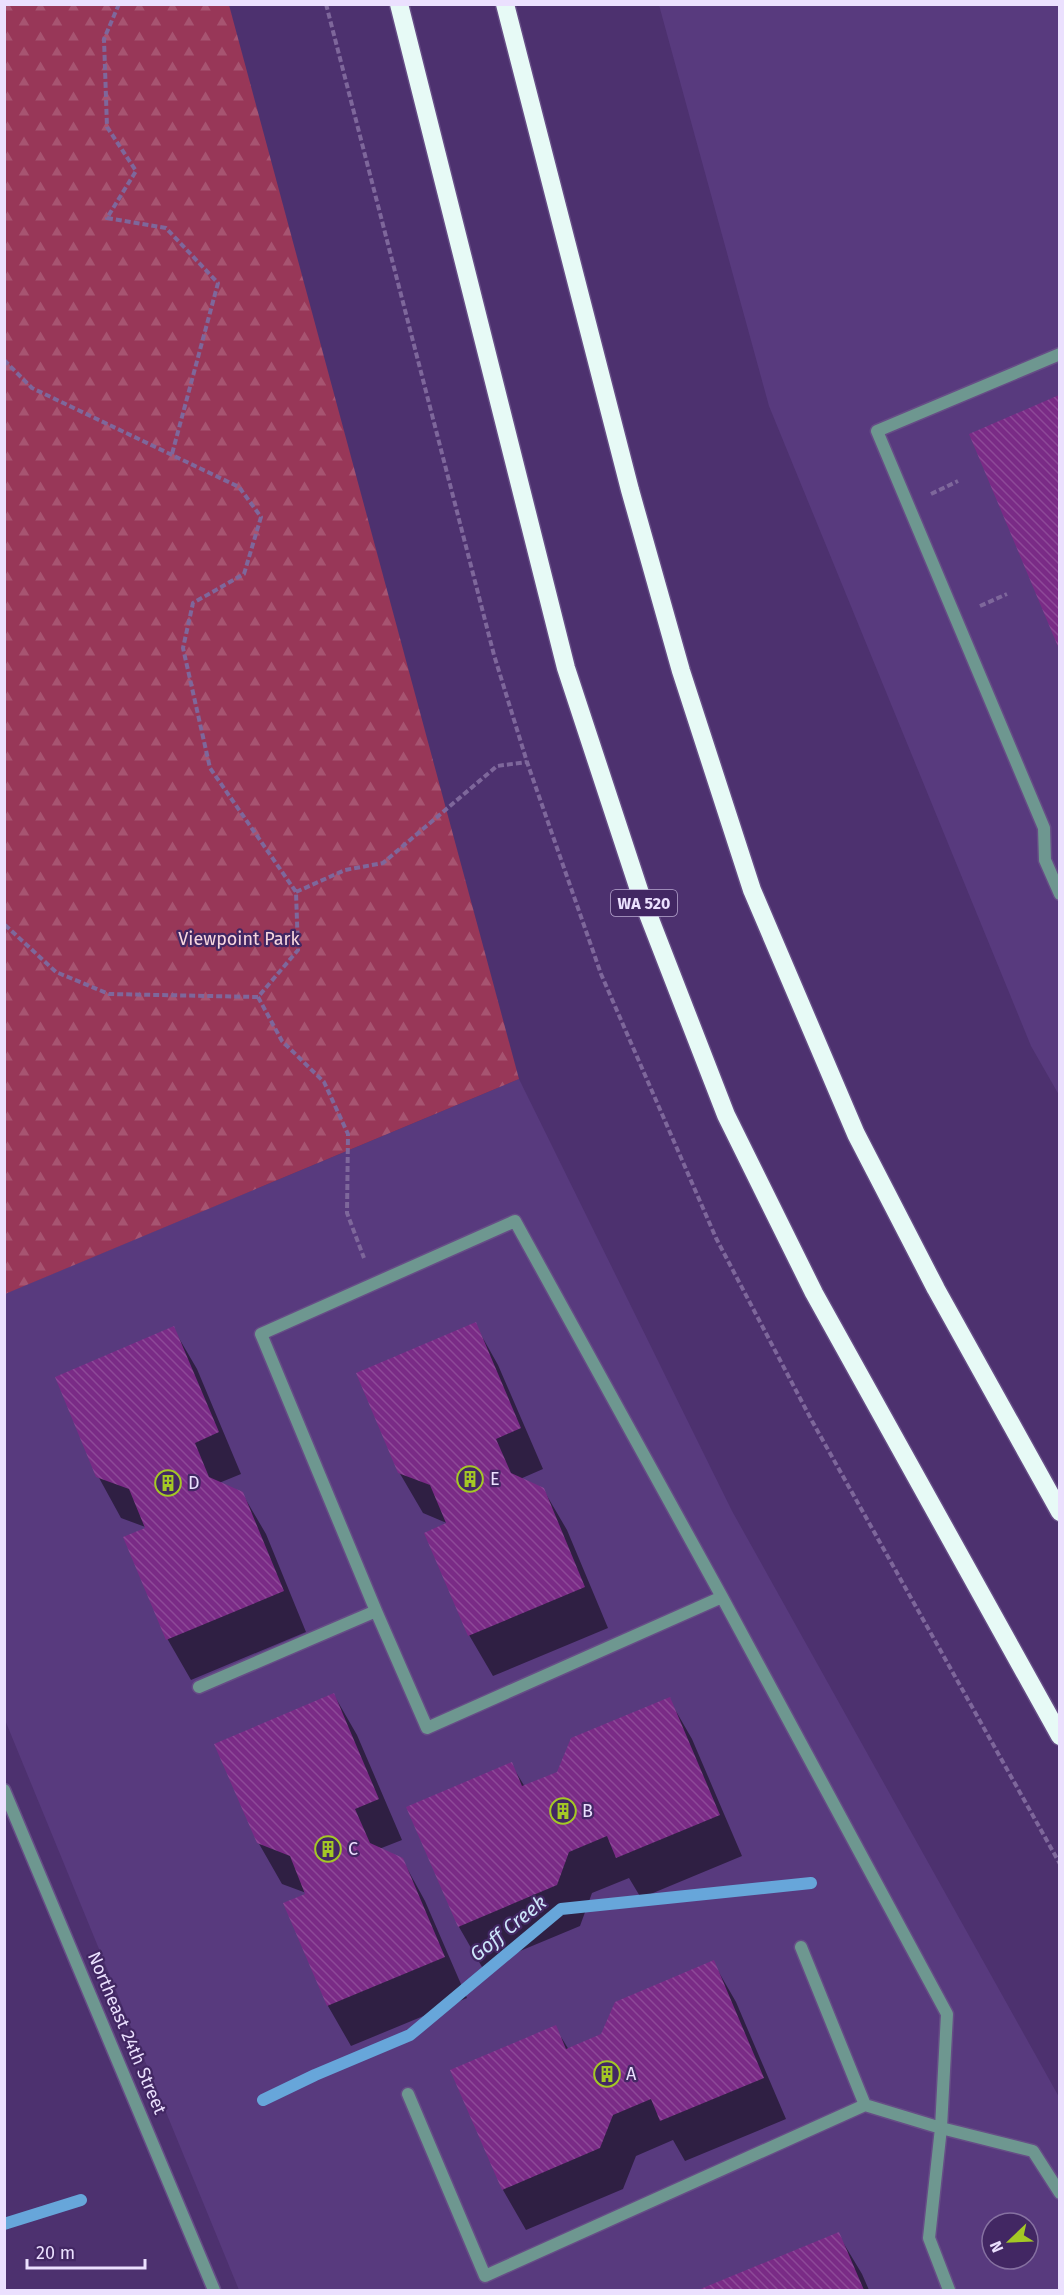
<svg xmlns="http://www.w3.org/2000/svg" width="1064" height="2295" font-family="'Fira Sans',sans-serif">
	<style>
		.built { fill: #583a7e; fill-rule: evenodd }
		.forest { fill: url(#forest-firs) }
		.shadow { fill: #0007 }
		.lines { fill: none; stroke-linecap: round; stroke-linejoin: round }
		.stream { stroke: #67a6da; stroke-width: 12 }
		.building { fill: url(#building-back-hatch) }
		.service-casing { stroke: #664d86; stroke-width: 15 }
		.tertiary-casing { stroke: #664d86; stroke-width: 15 }
		.motorway-casing { stroke: #664d86; stroke-width: 21 }
		.path { stroke: #7e679b; stroke-width: 4; stroke-dasharray: 6 3; stroke-linecap: butt }
		.service { stroke: #6e9790; stroke-width: 12 }
		.tertiary { stroke: #6e9790; stroke-width: 12 }
		.motorway { stroke: #e7faf6; stroke-width: 18 }
		.labels { text-anchor: middle; dominant-baseline: central; stroke-width: 4.5; stroke-linejoin: round; paint-order: stroke }
		.shield { fill: #422763; stroke: #b8a8d0; stroke-width: 1.5 }
		.shield-label { font-size: 16px; font-weight: bold; fill: #ebe0fe }
		.park-label { font-size: 18px; fill: #f8d7de; stroke: #422763 }
		.poi-label { font-size: 18px; fill: #ebe0fe; stroke: #422763; text-anchor: start }
		.street-label { font-size: 18px; fill: #ebe0fe; stroke: #422763 }
		.water-label { font-size: 20px; font-style: italic; fill: #cce5f9; stroke: #422763 }
	</style>
	<defs>
		<pattern id="forest-firs" width="22" height="20" patternUnits="userSpaceOnUse" patternTransform="scale(1.5)"><rect width="22" height="20" fill="#983758"/><path d="M5 1l3.5 6h-7zM16 11l3.5 6h-7z" fill="#a75471"/></pattern>
		<pattern id="building-back-hatch" width="6" height="6" patternUnits="userSpaceOnUse" patternTransform="scale(1.5)"><rect width="6" height="6" fill="#7a2b86"/><path d="M-1 5l2 2M0 0l6 6M5-1l2 2" fill="none" stroke="#8d4998"/></pattern>
	</defs>
	<rect width="100%" height="100%" fill="#4d316f"/>
	<path class="built" d="M 659,5 L 1059,5 L 1059,1095 L 1031,1046 L 769,406 Z
		M 519,1079 L 732,1511 L 1059,2097 L 1059,2290 L 239,2290 L 5,1720 L 4,1294 ZM 992,2223 L 1028,2223 L 1028,2259 L 992,2259 Z"/>
	<path class="forest" d="M 5,4 L 229,5 L 519,1079 L 5,1294 Z"/>
	<path class="shadow" d="M 1060,397 L 1060,645 L 971,434 Z
		M 475,1324 L 498,1365 L 543,1469 L 520,1479 L 543,1489 L 567,1530 L 608,1628 L 493,1676 L 469,1635 L 449,1524 L 423,1513 L 399,1472 Z
		M 173,1328 L 197,1369 L 241,1474 L 219,1483 L 242,1493 L 266,1534 L 306,1632 L 191,1680 L 168,1640 L 125,1538 L 148,1528 L 121,1518 L 98,1476 Z
		M 334,1695 L 357,1735 L 402,1840 L 379,1849 L 402,1859 L 425,1901 L 467,1998 L 351,2046 L 328,2006 L 285,1904 L 309,1894 L 282,1884 L 258,1842 Z
		M 669,1699 L 692,1739 L 742,1856 L 641,1898 L 629,1878 L 592,1893 L 580,1926 L 482,1967 L 459,1927 L 408,1808 L 511,1764 L 525,1787 L 558,1773 Z
		M 713,1962 L 736,2002 L 786,2119 L 685,2161 L 673,2140 L 636,2156 L 623,2189 L 526,2230 L 503,2190 L 555,2027 L 569,2050 L 602,2035 Z
		M 838,2234 L 862,2274 L 869,2290 L 702,2290 Z"/>
	<g class="lines">
		<path class="stream" d="M 263,2100 L 315,2075 L 410,2035 L 561,1909 L 811,1883
			M 4,2224 L 81,2200"/>
	</g>
	<path class="building" d="M 1059,395 L 1059,649 L 969,434 Z
		M 476,1322 L 521,1428 L 496,1439 L 511,1473 L 544,1488 L 585,1587 L 468,1636 L 424,1533 L 446,1523 L 430,1485 L 398,1473 L 356,1373 Z
		M 174,1326 L 219,1432 L 195,1443 L 209,1477 L 243,1492 L 284,1591 L 166,1640 L 123,1537 L 145,1528 L 129,1489 L 96,1477 L 55,1377 Z
		M 334,1693 L 379,1799 L 355,1809 L 370,1843 L 403,1858 L 445,1957 L 327,2006 L 283,1903 L 305,1894 L 290,1856 L 257,1843 L 214,1744 Z
		M 670,1697 L 720,1815 L 616,1858 L 607,1836 L 569,1852 L 557,1885 L 458,1927 L 406,1807 L 512,1762 L 522,1786 L 557,1772 L 571,1738 Z
		M 714,1960 L 764,2078 L 660,2121 L 651,2099 L 613,2115 L 600,2148 L 502,2190 L 450,2070 L 556,2025 L 566,2049 L 601,2034 L 615,2002 Z
		M 839,2232 L 864,2290 L 698,2290 Z"/>
	<g class="lines">
		<g class="service-casing">
			<path id="service" d="M 1060,354 L 877,431 L 1044,828 L 1045,860 L 1060,894
				M 722,1597 L 427,1728 L 376,1611 L 261,1334 L 515,1221 L 722,1597 L 947,2014 L 941,2128 L 929,2238 L 949,2290
				M 199,1687 L 376,1611
				M 801,1947 L 865,2105
				M 408,2094 L 485,2276 L 865,2105 L 941,2128 L 1033,2151 L 1060,2193"/>
		</g>
		<g class="tertiary-casing">
			<path id="tertiary" d="M 4,1790 L 214,2290"/>
		</g>
		<g class="motorway-casing">
			<path id="motorway" d="M 399,4 L 566,668 L 641,896 L 726,1115 L 814,1293 L 1060,1736
				M 505,4 L 630,490 L 681,671 L 752,890 L 856,1134 L 936,1289 L 1060,1512"/>
		</g>
		<path class="path" d="M 119,4 L 104,39 L 107,127 L 136,171 L 107,218 L 166,228 L 218,283 L 172,454
			M 326,4 L 494,655 L 527,762 L 601,974 L 716,1238 L 812,1421 L 1060,1864
			M 4,360 L 32,388 L 239,487 L 261,517 L 244,574 L 193,603 L 183,648 L 210,768 L 296,892 L 298,950 L 258,997 L 109,994 L 56,972 L 4,924
			M 931,494 L 958,481
			M 980,606 L 1007,594
			M 296,892 L 345,870 L 383,863 L 497,766 L 527,762
			M 258,997 L 282,1041 L 324,1082 L 348,1134 L 347,1213 L 364,1258"/>
		<use href="#service" class="service"/>
		<use href="#tertiary" class="tertiary"/>
		<use href="#motorway" class="motorway"/>
	</g>
	<defs>
		<g id="building-ring" transform="scale(1.35)"><circle r="9.5" fill="#422763" stroke="#a4c825" stroke-width="1.5"/><path d="M-4-6H4V6H1V3H-1V6H-4ZM-2.5-4.3h1.7v1.8h-1.7ZM.8-4.3h1.7v1.8H.8ZM-2.5-1h1.7V.8h-1.7ZM.8-1h1.7V.8H.8Z" fill="#a4c825"/></g>
	</defs>
	<g fill-rule="evenodd">
		<use href="#building-ring" x="470" y="1479"/>
		<use href="#building-ring" x="168" y="1483"/>
		<use href="#building-ring" x="563" y="1811"/>
		<use href="#building-ring" x="328" y="1849"/>
		<use href="#building-ring" x="607" y="2074"/>
	</g>
	<g class="labels">
		<rect class="shield" x="611" y="890" width="66" height="26" rx="4.5"/>
		<g class="shield-label">
			<text x="644" y="903">WA 520</text>
		</g>
		<g class="park-label">
			<text x="239" y="939">Viewpoint Park</text>
		</g>
		<g class="poi-label">
			<text x="490" y="1479">E</text>
			<text x="188" y="1483">D</text>
			<text x="582" y="1811">B</text>
			<text x="348" y="1849">C</text>
			<text x="626" y="2074">A</text>
		</g>
		<g class="street-label">
			<text transform="translate(127 2033) rotate(67)">Northeast 24th Street</text>
		</g>
		<g class="water-label">
			<text transform="translate(508 1928) rotate(-39)">Goff Creek</text>
		</g>
	</g>
	<rect width="1064" height="2295" fill="none" stroke="#ebe0fe" stroke-width="12"/>
	<g transform="translate(1010 2241) rotate(247)"><circle r="28" fill="#422763" stroke="#8671a1" stroke-width="1.5"/>
	<path d="M0-4.5L10 22L0 15L-10 22Z" fill="#a4c825"/>
	<text y="-9" font-size="16" font-weight="bold" text-anchor="middle" fill="#ebe0fe">N</text>
	</g>
	<path d="M27 2259v9h118v-9" fill="none" stroke="#ebe0fe" stroke-width="3"/>
	<text x="36" y="2259" font-size="18" fill="#ebe0fe" stroke="#422763" stroke-width="4.5" paint-order="stroke">20 m</text>
</svg>
